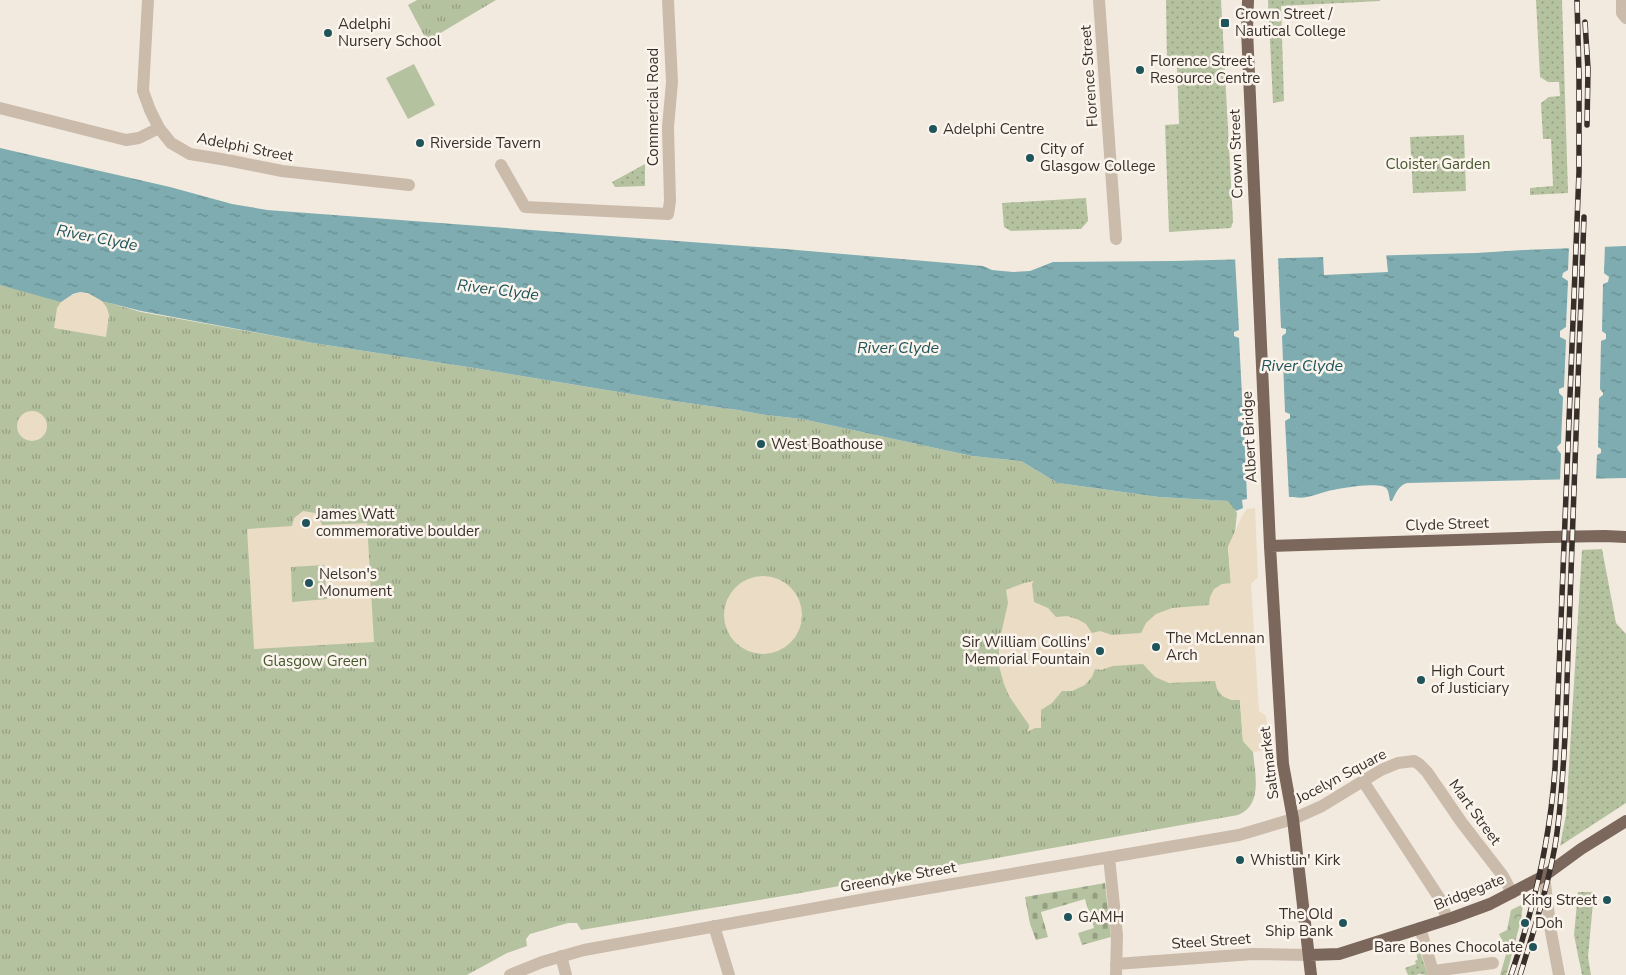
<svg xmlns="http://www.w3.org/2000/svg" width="1626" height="975" font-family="'Nunito Sans',sans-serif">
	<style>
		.grass { fill: url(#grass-dots) }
		.forest { fill: url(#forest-crowns) }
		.cemetery { fill: url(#cemetery-stones) }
		.park { fill: url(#park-tufts) }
		.pitch { fill: #b5c29f }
		.plaza { fill: #ebdcc6; fill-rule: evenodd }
		.water { fill: url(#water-ripples) }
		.pier { fill: #f3eadf }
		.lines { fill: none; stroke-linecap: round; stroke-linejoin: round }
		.minor { stroke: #cbbbab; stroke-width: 12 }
		.tertiary { stroke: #cbbbab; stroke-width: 12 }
		.primary { stroke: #7b675b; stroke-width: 12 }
		.rail-casing { stroke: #392f2a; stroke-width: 5.5 }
		.rail { stroke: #faf4ec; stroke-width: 4; stroke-dasharray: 11; stroke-linecap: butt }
		.poi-dot { fill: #1f545b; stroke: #faf4ec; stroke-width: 2 }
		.labels { text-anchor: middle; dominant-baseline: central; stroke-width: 5; stroke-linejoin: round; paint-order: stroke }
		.poi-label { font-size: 15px; fill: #392f2a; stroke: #faf4ec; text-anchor: start }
		.street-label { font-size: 15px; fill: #392f2a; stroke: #faf4ec }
		.park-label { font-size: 15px; fill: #46572e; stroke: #faf4ec }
		.water-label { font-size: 16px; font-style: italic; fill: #1f545b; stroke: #faf4ec }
	</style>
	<defs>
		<pattern id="grass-dots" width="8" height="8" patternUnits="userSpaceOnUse" patternTransform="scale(1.25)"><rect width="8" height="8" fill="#b5c29f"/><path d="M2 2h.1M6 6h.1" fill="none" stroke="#949e82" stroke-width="1.8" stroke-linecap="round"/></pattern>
		<pattern id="forest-crowns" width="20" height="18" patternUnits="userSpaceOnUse" patternTransform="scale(1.25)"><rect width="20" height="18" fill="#b5c29f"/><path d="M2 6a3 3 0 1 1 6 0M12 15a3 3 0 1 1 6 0" fill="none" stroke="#949e82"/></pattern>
		<pattern id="cemetery-stones" width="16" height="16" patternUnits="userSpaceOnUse" patternTransform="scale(1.25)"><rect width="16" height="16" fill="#b5c29f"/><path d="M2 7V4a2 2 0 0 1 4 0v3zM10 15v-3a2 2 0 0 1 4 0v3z" fill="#949e82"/></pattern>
		<pattern id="park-tufts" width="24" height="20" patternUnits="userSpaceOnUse" patternTransform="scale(1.25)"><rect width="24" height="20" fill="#b5c29f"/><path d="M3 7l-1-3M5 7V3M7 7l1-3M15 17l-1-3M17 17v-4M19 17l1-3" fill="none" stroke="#949e82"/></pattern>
		<pattern id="water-ripples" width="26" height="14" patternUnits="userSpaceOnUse" patternTransform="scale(1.25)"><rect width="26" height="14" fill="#7eacb0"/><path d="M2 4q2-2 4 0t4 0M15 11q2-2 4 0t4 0" fill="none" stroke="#688c8f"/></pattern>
	</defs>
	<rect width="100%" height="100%" fill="#f3eadf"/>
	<path class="grass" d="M 1166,0 L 1221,0 L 1233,221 L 1231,228 L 1169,232 L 1165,125 L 1179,124 L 1177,66 L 1167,66 Z
		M 1268,0 L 1380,0 L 1380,1 L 1281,6 L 1284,101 L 1273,103 Z
		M 1536,0 L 1562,0 L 1568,193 L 1530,195 L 1530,188 L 1553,186 L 1551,139 L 1543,139 L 1541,103 L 1549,97 L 1560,96 L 1559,82 L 1548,82 L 1540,77 Z
		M 1464,135 L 1466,191 L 1413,193 L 1410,137 Z
		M 645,164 L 645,186 L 615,187 L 612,182 Z
		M 1086,198 L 1088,221 L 1081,229 L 1011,231 L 1004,227 L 1002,203 Z
		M 1602,549 L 1616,623 L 1626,634 L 1626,803 L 1560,846 L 1566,815 L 1582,550 Z
		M 1578,892 L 1594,892 L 1588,957 L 1591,975 L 1582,975 L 1574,935 Z
		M 1420,952 L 1428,975 L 1418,974 L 1417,975 L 1408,975 L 1405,968 L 1416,964 L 1415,961 L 1418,959 L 1416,953 Z"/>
	<path class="forest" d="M 1523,904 L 1521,920 L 1508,969 L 1506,975 L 1500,975 L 1507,951 L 1499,934 L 1507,930 L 1511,910 Z"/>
	<path class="cemetery" d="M 1105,883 L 1111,937 L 1082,945 L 1078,933 L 1094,928 L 1085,899 L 1041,912 L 1048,937 L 1036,940 L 1030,924 L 1025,897 Z"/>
	<path class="park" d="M 417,0 L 496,0 L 427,41 L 408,5 Z
		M 0,285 L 65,298 L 93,294 L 103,301 L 141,312 L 313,343 L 468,367 L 673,401 L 738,410 L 766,415 L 802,419 L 972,456 L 1021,461 L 1058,483 L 1159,497 L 1229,501 L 1237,513 L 1235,532 L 1228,547 L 1243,741 L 1253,752 C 1255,774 1263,805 1238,815 L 789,895 L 581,930 L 577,923 L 568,923 L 530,934 L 526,939 L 527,946 L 507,953 L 467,975 L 0,975 Z"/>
	<path class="pitch" d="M 414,64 L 435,105 L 408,119 L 386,78 Z"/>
	<path class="plaza" d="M 80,292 L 93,294 L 102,301 L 107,308 L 109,315 L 106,337 L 54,328 L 57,308 L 61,302 L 65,298 Z
		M17 426a15 15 0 1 1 30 0a15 15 0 1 1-30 0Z
		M 1255,508 L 1258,577 L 1251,584 L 1259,711 L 1266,716 L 1268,737 L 1261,744 L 1262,751 L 1253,752 L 1243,741 L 1240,700 L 1231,700 L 1222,696 L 1217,689 L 1215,681 L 1169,683 L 1155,677 L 1143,664 L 1113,666 L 1101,670 L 1095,669 L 1092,677 L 1085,685 L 1072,691 L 1062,691 L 1052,703 L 1041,710 L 1041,728 L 1035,728 L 1027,732 L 1029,728 L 1029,725 L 1009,696 L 1004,684 L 999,666 L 999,643 L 1008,603 L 1006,590 L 1024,583 L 1034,581 L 1032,584 L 1034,602 L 1048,608 L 1056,617 L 1067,616 L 1077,619 L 1086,624 L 1092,633 L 1100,631 L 1112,635 L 1141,633 L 1146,623 L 1156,614 L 1172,608 L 1209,605 L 1210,597 L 1214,589 L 1222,584 L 1231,583 L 1228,547 L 1242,516 L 1247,509 Z
		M 303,511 L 315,513 L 320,519 L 322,525 L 367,523 L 374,642 L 254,649 L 247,529 L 292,526 L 294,518 ZM 324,565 L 327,599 L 292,602 L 291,567 Z
		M724 615a39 39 0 1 1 78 0a39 39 0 1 1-78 0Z"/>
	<path class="water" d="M 0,148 L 170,187 L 232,204 L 267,210 L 785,249 L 983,266 L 992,270 L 1013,272 L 1030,271 L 1053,262 L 1173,261 L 1476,253 L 1523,250 L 1626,246 L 1626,478 L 1407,483 C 1398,486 1396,493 1392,501 L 1390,501 C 1389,497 1389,492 1387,489 C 1382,481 1342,488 1333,490 C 1320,492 1307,500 1294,497 L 1243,500 L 1243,508 L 1236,511 L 1228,501 L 1159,497 L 1058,483 L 1021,461 L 972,456 L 802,419 L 766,415 L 738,410 L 673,401 L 468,367 L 313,343 L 141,311 L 102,301 L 88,293 L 80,292 L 73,294 L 61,302 L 0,285 Z"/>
	<path class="pier" d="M 1605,245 L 1604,273 L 1609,277 L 1608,282 L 1603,284 L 1602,331 L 1606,334 L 1606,339 L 1601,341 L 1600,389 L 1603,393 L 1603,395 L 1599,398 L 1598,447 L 1601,449 L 1601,453 L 1597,455 L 1596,481 L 1560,482 L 1561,454 L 1558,450 L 1557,447 L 1561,443 L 1563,397 L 1559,393 L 1559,389 L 1564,387 L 1566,340 L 1560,337 L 1560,331 L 1566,327 L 1568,281 L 1562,277 L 1563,273 L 1568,270 L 1569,246 Z
		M 1386,253 L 1388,272 L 1324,275 L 1323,255 Z
		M 1278,256 L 1281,328 L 1286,329 L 1286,333 L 1282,336 L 1285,412 L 1290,414 L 1290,418 L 1285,421 L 1289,497 L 1294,497 L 1294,500 L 1245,502 L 1245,507 L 1243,508 L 1242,500 L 1247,499 L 1244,423 L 1238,421 L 1238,417 L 1243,415 L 1239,338 L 1234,336 L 1234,332 L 1239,330 L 1235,257 Z"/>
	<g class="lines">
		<path class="minor" d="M 148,0 L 143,91 L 150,110 L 159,128
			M 1099,0 L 1116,239
			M 1622,0 L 1622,13 L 1626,18
			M 0,108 L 126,140 L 139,138 L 159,128 L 171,143 L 190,154 L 227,160 L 282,171 L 409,185
			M 501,165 L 525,207 L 668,214 L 670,201 L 668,127 L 672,82 L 668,0
			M 1363,781 L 1440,899 L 1447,919
			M 1109,857 L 1117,935 L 1116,975
			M 714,926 L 729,975
			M 1420,928 L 1434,975
			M 561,956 L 566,975
			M 1116,964 L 1253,954 L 1309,955
			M 1434,971 L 1493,963
			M 510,975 L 542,962 L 584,950 L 871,898 L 1239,835 L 1293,819"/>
		<path class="tertiary" d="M 1293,819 L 1322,806 L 1381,770 L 1398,763 L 1414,761 L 1419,764 L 1427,772 L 1462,823 L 1503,876 L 1512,893
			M 1544,876 L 1551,932 L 1559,975"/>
		<path class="primary" d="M 1248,0 L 1247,30 L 1270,546 L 1283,764 L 1293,819 L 1311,975
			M 1270,546 L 1548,537 L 1605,536 L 1626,537
			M 1309,955 L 1339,954 L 1452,918 L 1490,904 L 1544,876 L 1581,849 L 1626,821"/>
		<g class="rail-casing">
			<path id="rail" d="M 1585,22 L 1588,69 L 1587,125
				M 1511,975 C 1534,908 1550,840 1555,769 L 1579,172 L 1579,74 L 1577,0
				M 1520,975 C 1533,933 1547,890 1555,846 C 1561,810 1563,773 1565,736 L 1584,217"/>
		</g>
		<use href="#rail" class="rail"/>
	</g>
	<g class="poi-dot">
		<rect x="1220" y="18" width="10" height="10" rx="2.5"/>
		<circle cx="328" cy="33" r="5"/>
		<circle cx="1140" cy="70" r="5"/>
		<circle cx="933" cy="129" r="5"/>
		<circle cx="420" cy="143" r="5"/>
		<circle cx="1030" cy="158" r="5"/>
		<circle cx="761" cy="444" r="5"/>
		<circle cx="306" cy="523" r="5"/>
		<circle cx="309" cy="583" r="5"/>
		<circle cx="1156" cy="647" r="5"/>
		<circle cx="1100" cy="651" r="5"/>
		<circle cx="1421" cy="680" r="5"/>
		<circle cx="1240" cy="860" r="5"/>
		<circle cx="1607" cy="900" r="5"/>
		<circle cx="1068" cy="917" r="5"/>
		<circle cx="1343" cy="923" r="5"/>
		<circle cx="1525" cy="923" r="5"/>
		<circle cx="1533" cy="947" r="5"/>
	</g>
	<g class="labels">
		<g class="poi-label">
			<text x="1235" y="14">Crown Street /<tspan x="1235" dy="17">Nautical College</tspan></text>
			<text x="338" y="24">Adelphi<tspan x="338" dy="17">Nursery School</tspan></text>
			<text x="1150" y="61">Florence Street<tspan x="1150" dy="17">Resource Centre</tspan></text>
			<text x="943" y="129">Adelphi Centre</text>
			<text x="430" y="143">Riverside Tavern</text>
			<text x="1040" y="149">City of<tspan x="1040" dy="17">Glasgow College</tspan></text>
			<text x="771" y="444">West Boathouse</text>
			<text x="316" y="514">James Watt<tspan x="316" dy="17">commemorative boulder</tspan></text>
			<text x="319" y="574">Nelson's<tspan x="319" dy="17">Monument</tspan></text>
			<text x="1166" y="638">The McLennan<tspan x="1166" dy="17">Arch</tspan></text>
			<text x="1090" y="642" text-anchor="end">Sir William Collins'<tspan x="1090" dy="17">Memorial Fountain</tspan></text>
			<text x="1431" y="671">High Court<tspan x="1431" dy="17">of Justiciary</tspan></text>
			<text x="1250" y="860">Whistlin' Kirk</text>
			<text x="1597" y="900" text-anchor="end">King Street</text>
			<text x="1333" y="914" text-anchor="end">The Old<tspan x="1333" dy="17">Ship Bank</tspan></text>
			<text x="1078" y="917">GAMH</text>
			<text x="1535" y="923">Doh</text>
			<text x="1523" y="947" text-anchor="end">Bare Bones Chocolate</text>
		</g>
		<g class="street-label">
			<text transform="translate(1089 76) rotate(-94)">Florence Street</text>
			<text transform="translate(653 107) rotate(-90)">Commercial Road</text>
			<text transform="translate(245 147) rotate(11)">Adelphi Street</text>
			<text transform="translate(1236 154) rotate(-92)">Crown Street</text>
			<text transform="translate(1249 437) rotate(-93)">Albert Bridge</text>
			<text transform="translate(1447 524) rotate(-2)">Clyde Street</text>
			<text transform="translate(1269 763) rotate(-97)">Saltmarket</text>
			<text transform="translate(1341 776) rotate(-28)">Jocelyn Square</text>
			<text transform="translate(1475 812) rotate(54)">Mart Street</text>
			<text transform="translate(898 877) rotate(-10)">Greendyke Street</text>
			<text transform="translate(1469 892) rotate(-22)">Bridgegate</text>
			<text transform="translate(1211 941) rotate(-4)">Steel Street</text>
		</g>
		<g class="park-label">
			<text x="1438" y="164">Cloister Garden</text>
			<text x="315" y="661">Glasgow Green</text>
		</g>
		<g class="water-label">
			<text transform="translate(97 238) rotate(11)">River Clyde</text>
			<text transform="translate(498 290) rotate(7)">River Clyde</text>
			<text x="898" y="348">River Clyde</text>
			<text x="1302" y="366">River Clyde</text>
		</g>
	</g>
</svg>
